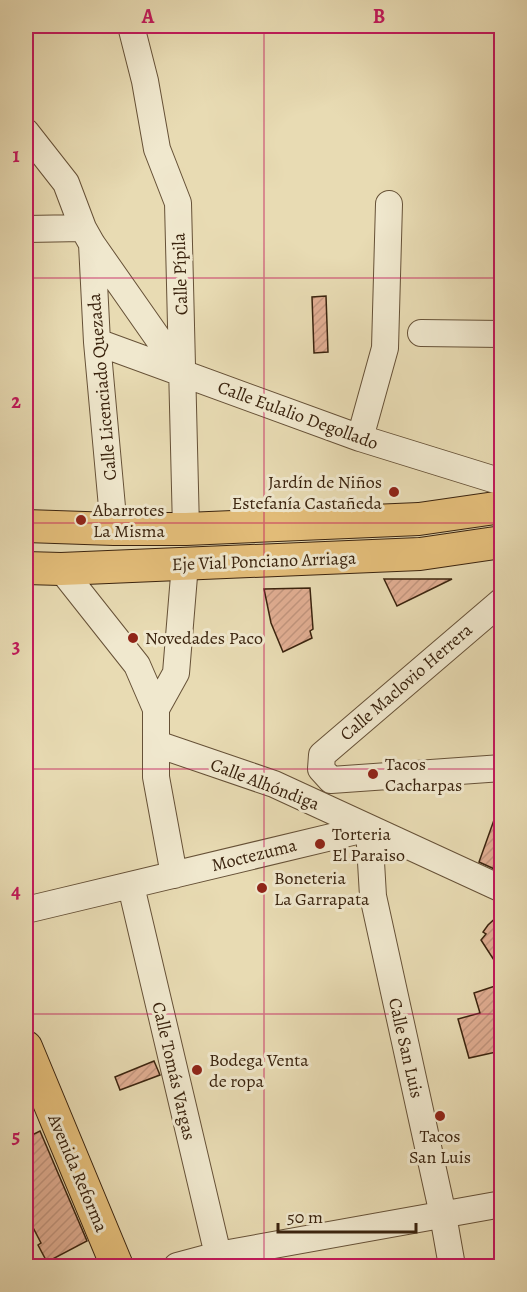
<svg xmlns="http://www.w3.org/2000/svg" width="527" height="1292" font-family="Alegreya,serif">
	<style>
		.building { fill: url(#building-hatch); stroke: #3a230e; stroke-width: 1.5 }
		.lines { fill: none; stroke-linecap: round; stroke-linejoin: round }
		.minor-casing { stroke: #665137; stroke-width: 28 }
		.major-casing { stroke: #3a230e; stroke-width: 34 }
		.minor { stroke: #f0e8ce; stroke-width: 26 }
		.major { stroke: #e4be7a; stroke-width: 32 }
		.grid { fill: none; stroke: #c2185b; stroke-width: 1.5; stroke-opacity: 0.55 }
		.poi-dot { fill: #8f2418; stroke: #f0e8ce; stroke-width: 2 }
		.labels { text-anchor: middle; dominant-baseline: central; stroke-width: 6; stroke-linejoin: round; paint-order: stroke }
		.street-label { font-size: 18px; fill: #3a230e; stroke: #f0e8ce }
		.poi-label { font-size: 18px; fill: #3a230e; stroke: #f0e8ce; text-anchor: start }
		.neatline { fill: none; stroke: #c2185b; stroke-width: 2 }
		.grid-label { font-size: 20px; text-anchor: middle; font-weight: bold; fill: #c2185b }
	</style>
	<defs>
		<pattern id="building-hatch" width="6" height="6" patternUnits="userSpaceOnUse" patternTransform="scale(1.5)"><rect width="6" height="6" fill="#e1ae93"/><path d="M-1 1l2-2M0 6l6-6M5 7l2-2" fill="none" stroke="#c2957e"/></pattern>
	</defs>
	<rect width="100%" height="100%" fill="#e8dbb3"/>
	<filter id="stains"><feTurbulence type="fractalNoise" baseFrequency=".00333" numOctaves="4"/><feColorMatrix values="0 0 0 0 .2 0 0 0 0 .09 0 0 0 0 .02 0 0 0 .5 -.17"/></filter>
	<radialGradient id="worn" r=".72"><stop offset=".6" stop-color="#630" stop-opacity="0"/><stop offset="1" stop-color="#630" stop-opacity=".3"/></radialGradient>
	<path class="building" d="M 326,296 L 328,352 L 314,353 L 312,297 Z
		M 384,579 L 452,579 L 397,606 Z
		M 310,588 L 313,629 L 310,631 L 312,638 L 283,652 L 271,623 L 264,589 Z
		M 499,806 L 501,806 L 501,872 L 479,862 Z
		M 501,913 L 501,971 L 481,940 L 486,934 L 483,932 L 488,925 Z
		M 501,984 L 501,1051 L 469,1058 L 458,1019 L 480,1013 L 474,993 Z
		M 154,1061 L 160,1075 L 120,1090 L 115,1077 Z
		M 40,1131 L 87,1241 L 47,1262 L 38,1245 L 41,1243 L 26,1214 L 26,1138 Z"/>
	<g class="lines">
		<g class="minor-casing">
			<path id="minor" d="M 131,26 L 145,81 L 157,149 L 178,203 L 186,529
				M 26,132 L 66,183 L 83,228 L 92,244 L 183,374
				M 26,229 L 83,228
				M 92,244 L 97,342 L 114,529
				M 421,333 L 502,334
				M 97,342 L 360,438 L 502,482
				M 360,438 L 385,348 L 389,204
				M 61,569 L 137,665 L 156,709 L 156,777 L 174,875
				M 156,709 L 176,673 L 185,564
				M 157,744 L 274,784 L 502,889
				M 321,769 L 322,755 L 502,601
				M 321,769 L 331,780 L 502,768
				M 131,886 L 218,1255
				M 26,910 L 369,828 L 373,896 L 443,1215 L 452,1266
				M 177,1266 L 218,1255 L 502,1204"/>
		</g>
		<g class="major-casing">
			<path id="major" d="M 26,526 L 114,529 L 186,529 L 419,519 L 502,507
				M 26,568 L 61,569 L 420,554 L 502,542
				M 26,1047 L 117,1266"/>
		</g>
		<use href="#minor" class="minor"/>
		<use href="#major" class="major"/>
	</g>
	<path class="grid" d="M 264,26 L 264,1266M 26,278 L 502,278M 26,523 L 502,523M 26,769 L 502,769M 26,1014 L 502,1014"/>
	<g class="poi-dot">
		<circle cx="394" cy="492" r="6"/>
		<circle cx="81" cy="520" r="6"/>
		<circle cx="133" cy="638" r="6"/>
		<circle cx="373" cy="774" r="6"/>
		<circle cx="320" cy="844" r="6"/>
		<circle cx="262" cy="888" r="6"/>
		<circle cx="197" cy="1070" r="6"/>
		<circle cx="440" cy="1116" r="6"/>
	</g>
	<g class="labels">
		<g class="street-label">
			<text transform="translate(180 274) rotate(-92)">Calle Pípila</text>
			<text transform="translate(102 387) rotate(-95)">Calle Licenciado Quezada</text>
			<text transform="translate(298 415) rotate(20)">Calle Eulalio Degollado</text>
			<text transform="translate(264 561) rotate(-2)">Eje Vial Ponciano Arriaga</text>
			<text transform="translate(406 682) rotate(-41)">Calle Maclovio Herrera</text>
			<text transform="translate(265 784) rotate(21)">Calle Alhóndiga</text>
			<text transform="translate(254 855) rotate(-14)">Moctezuma</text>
			<text transform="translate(406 1048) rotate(77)">Calle San Luis</text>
			<text transform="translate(174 1071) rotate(77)">Calle Tomás Vargas</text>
			<text transform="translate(78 1173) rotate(67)">Avenida Reforma</text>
		</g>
		<g class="poi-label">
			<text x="382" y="482" text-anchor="end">Jardín de Niños<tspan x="382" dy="21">Estefanía Castañeda</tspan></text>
			<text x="93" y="510">Abarrotes<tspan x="93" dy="21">La Misma</tspan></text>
			<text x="145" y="638">Novedades Paco</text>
			<text x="385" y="764">Tacos<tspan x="385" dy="21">Cacharpas</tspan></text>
			<text x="332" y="834">Torteria<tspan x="332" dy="21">El Paraiso</tspan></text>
			<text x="274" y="878">Boneteria<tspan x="274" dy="21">La Garrapata</tspan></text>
			<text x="209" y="1060">Bodega Venta<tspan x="209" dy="21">de ropa</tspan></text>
			<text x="440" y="1136" text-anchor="middle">Tacos<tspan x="440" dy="21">San Luis</tspan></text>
		</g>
	</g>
	<rect width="527" height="1292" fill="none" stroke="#e8dbb3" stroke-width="66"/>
	<path d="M278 1223v9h138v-9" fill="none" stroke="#3a230e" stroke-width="3"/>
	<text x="287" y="1223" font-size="18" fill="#3a230e" stroke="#f0e8ce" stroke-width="4.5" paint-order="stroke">50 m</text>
	<rect x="33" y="33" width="461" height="1226" class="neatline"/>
	<g class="grid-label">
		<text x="148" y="23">A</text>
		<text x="379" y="23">B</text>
		<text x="16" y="162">1</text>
		<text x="16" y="408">2</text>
		<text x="16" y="653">3</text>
		<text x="16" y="898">4</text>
		<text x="16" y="1143">5</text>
	</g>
	<rect width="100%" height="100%" filter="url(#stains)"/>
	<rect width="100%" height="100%" fill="url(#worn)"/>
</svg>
